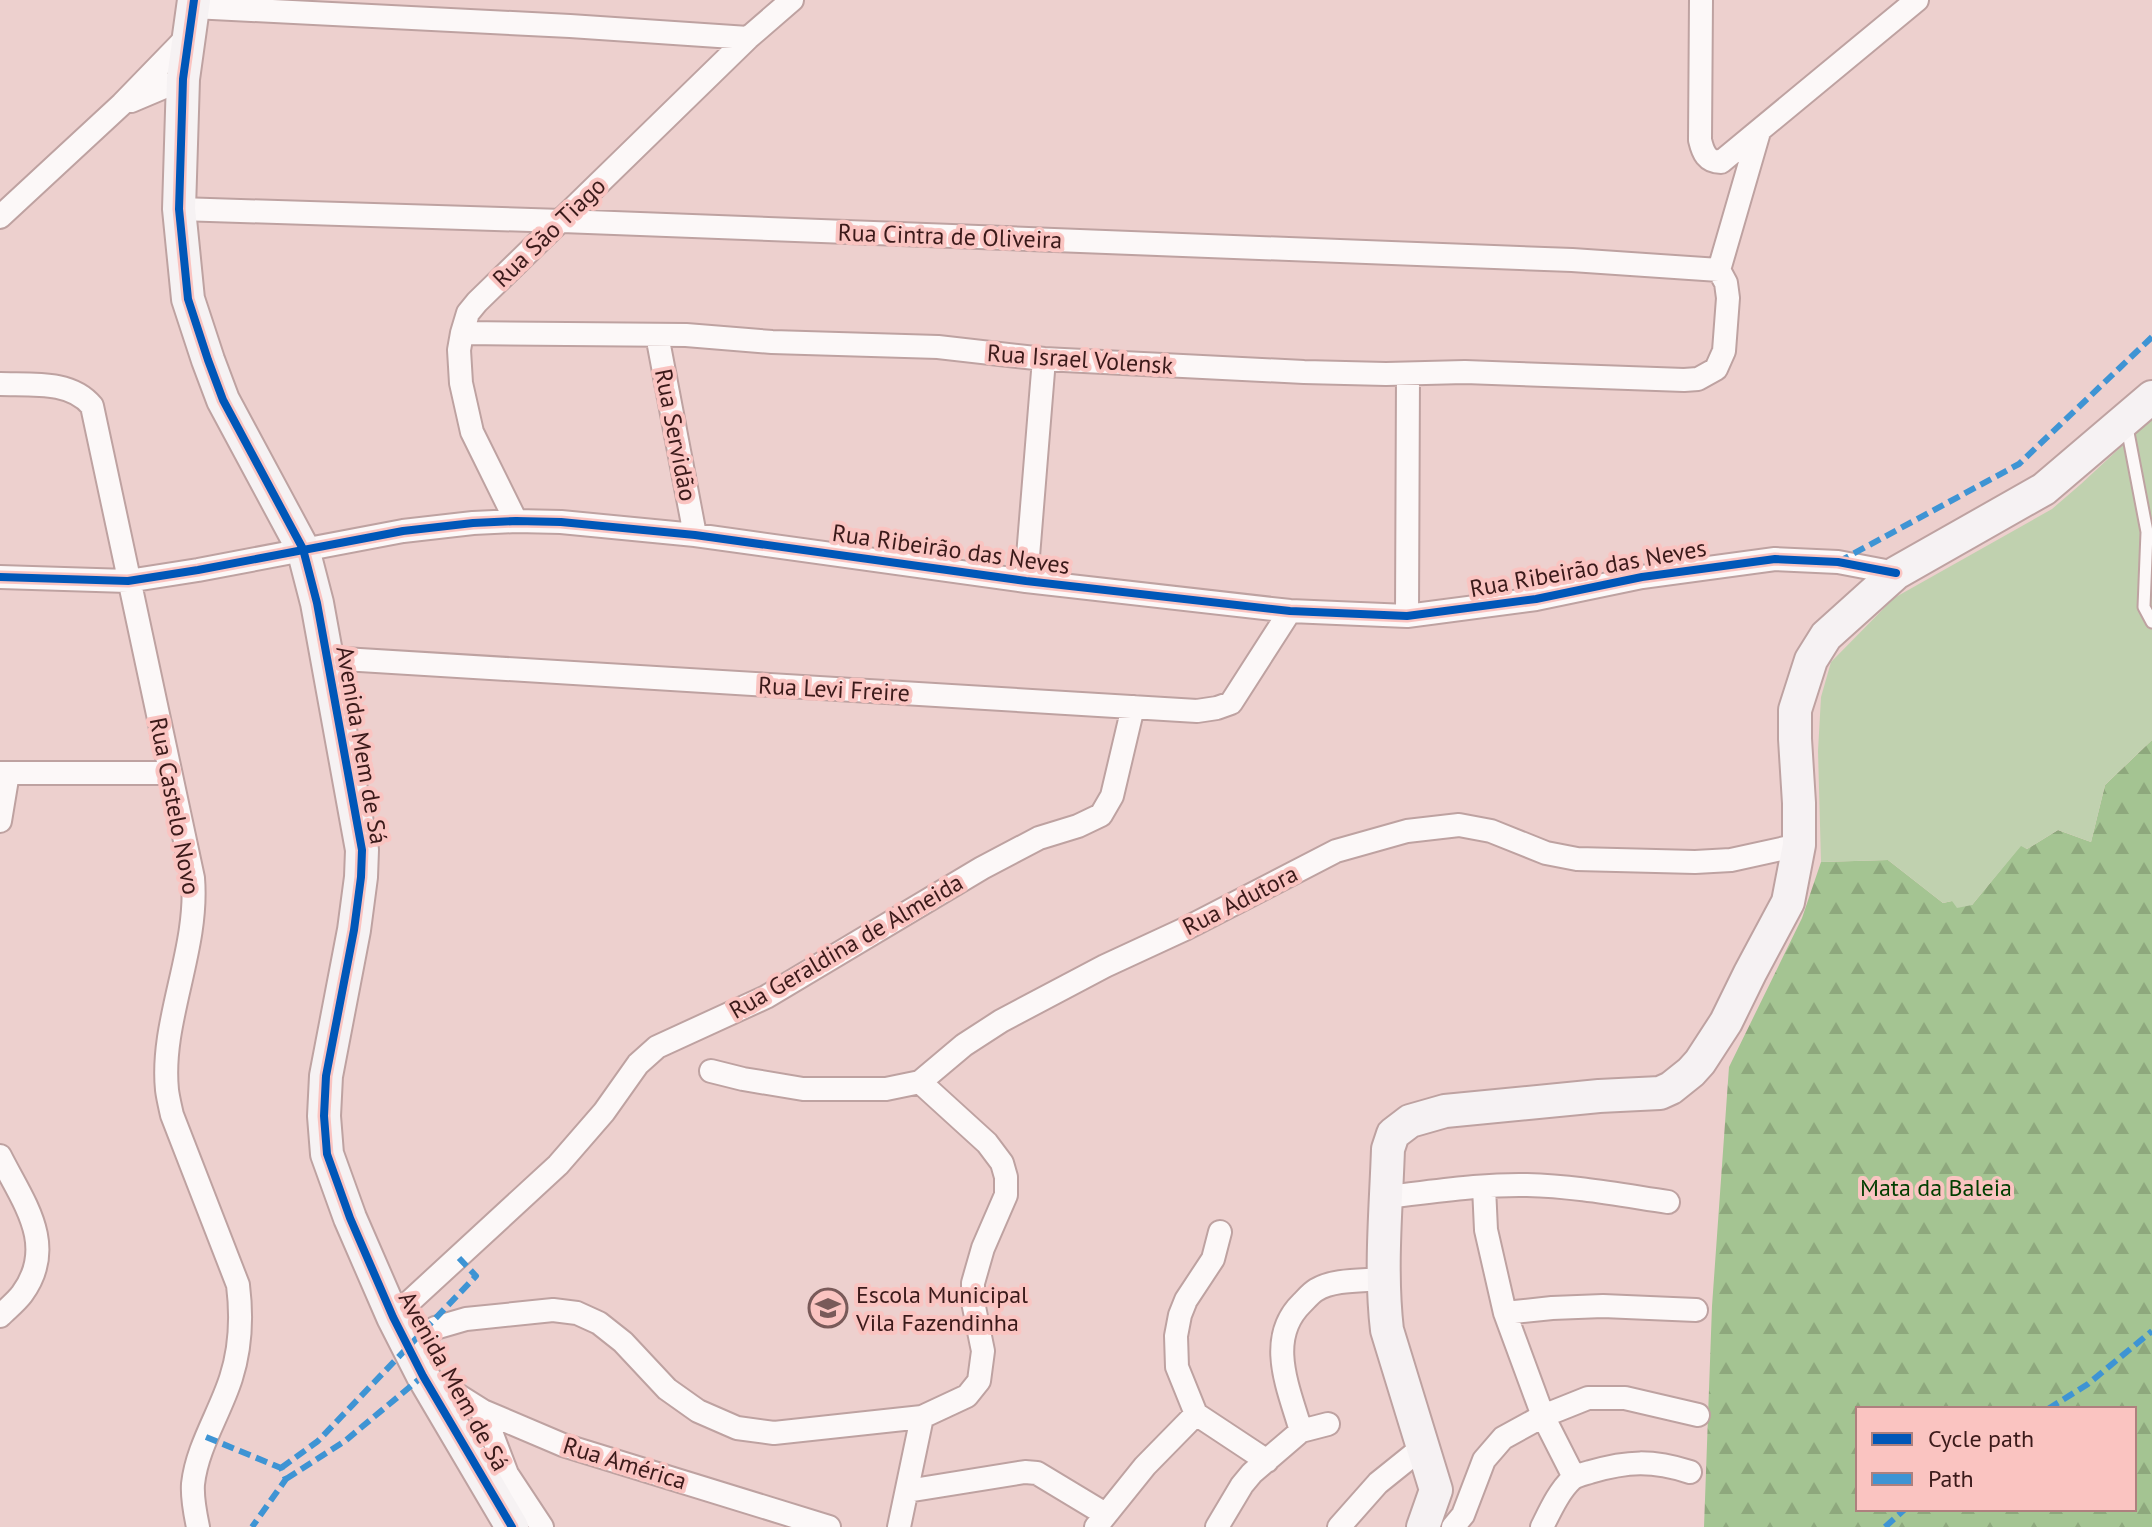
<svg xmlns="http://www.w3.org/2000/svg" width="2152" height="1527" font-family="'PT Sans',sans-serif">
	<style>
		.forest { fill: url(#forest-firs); fill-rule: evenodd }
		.garden { fill: #c0d1af }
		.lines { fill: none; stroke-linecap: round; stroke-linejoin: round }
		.lane-casing { stroke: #bea2a1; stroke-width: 15 }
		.street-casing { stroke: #bea2a1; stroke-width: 26 }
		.secondary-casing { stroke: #bea2a1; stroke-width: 36 }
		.lane { stroke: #fcf8f8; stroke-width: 11 }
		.street { stroke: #fcf8f8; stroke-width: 22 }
		.secondary { stroke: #f6f2f3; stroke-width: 32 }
		.quiet { stroke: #3e94d4; stroke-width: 6; stroke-dasharray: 12 6; stroke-linecap: butt }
		.cycleway-casing { stroke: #fac4c1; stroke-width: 13 }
		.cycleway { stroke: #0057b8; stroke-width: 8 }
		.labels { text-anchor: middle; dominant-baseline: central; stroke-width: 8; stroke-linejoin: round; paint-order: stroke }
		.street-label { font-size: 24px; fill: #3b1a1a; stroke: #fac4c1 }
		.park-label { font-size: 24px; fill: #013e00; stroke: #fac4c1 }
		.poi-label { font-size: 24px; fill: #3b1a1a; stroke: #fac4c1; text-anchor: start }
	</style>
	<defs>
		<pattern id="forest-firs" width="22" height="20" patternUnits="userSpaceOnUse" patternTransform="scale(2)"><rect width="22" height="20" fill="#a4c492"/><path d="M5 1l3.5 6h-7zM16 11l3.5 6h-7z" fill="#8ea87d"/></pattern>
	</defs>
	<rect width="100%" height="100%" fill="#edd0ce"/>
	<path class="forest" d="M 2152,740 L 2152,1527 L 1704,1527 L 1712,1306 L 1729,1067 L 1802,918 L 1821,862 L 1888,860 L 1943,903 L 1952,901 L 1972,905 L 2021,845 L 2027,849 L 2058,830 L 2091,842 L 2105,785 ZM 1858,1409 L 2134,1409 L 2134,1509 L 1858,1509 Z"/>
	<path class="garden" d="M 2152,418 L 2152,740 L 2105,785 L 2091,842 L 2058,830 L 2027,849 L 2021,846 L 1972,905 L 1957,908 L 1952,901 L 1943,903 L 1888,860 L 1821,862 L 1818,751 L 1821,697 L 1831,662 L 1894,598 L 2052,509 L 2081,484 Z"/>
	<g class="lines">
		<g class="lane-casing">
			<path id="lane" d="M 2126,422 L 2147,532 L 2144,607 L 2152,622"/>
		</g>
		<g class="street-casing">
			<path id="street" d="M 1701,0 L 1700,140 C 1703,153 1707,162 1721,162 L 1917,0
				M 193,7 L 570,26 L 748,38
				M 131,101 L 183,79
				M 179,209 L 562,221 L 1572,260 L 1719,270
				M 0,217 L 122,104 L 189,35
				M 462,333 L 686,335 L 772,342 L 938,347 L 1044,359 L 1304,372 L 1386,374 L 1465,372 L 1684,380 L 1698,379 L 1716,369 L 1724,351 L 1728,298 L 1726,283 L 1719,270 L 1759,132
				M 657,335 L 695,535
				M 0,384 C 31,385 71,380 92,406 L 193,878 C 199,950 160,1021 167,1090 C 168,1098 170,1106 172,1115 L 238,1285 C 242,1317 241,1347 231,1378 C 220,1413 197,1447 193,1484 C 192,1498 195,1513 198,1527
				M 516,521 L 472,432 L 461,383 L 459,350 L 462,333 L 468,313 L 477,302 L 748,38 L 792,0
				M 0,577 L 128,581 L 198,570 L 403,531 L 473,523 L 516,521 L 561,522 L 695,535 L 1026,581 L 1290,611 L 1407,616 L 1536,599 L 1642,577 L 1775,559 L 1838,562 L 1896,573
				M 1026,581 L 1044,359
				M 1407,616 L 1408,374
				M 327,658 L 1197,711 L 1217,708 L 1231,703 L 1290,611
				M 0,773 L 170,773
				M 0,821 L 8,773
				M 711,1071 L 743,1079 L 803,1089 L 886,1089 L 920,1082 L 964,1045 L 1001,1021 L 1105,966 L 1185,929 L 1336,851 L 1407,831 L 1459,825 L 1491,831 L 1546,853 L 1577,859 L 1695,862 L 1731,860 L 1799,845
				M 0,1156 C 23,1202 58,1245 22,1294 C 16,1302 7,1309 0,1316
				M 1484,1187 L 1486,1230 L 1505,1313 L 1543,1416 L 1574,1477
				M 1386,1197 C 1433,1192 1480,1184 1527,1185 C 1574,1186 1621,1195 1668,1202
				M 1505,1313 L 1552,1308 L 1603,1306 L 1696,1310
				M 393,1317 L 558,1165 L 604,1112 L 638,1064 L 657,1047 L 766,997 L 982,868 L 1039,838 L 1078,826 L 1101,815 L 1112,796 L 1133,707
				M 411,1350 L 435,1328 L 466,1319 L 553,1310 L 577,1313 L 599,1323 L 623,1342 L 667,1389 L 698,1411 L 737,1428 L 774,1433 L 922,1417
				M 427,1382 L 448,1389 L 483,1411 L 563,1445 L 829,1527
				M 483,1411 L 507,1474 L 542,1527
				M 1196,1414 L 1267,1461
				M 1301,1431 C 1289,1389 1265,1339 1302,1303 C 1306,1299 1311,1293 1316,1290 C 1334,1279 1363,1281 1383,1279
				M 907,1491 L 1025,1472 L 1037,1473 L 1105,1514
				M 899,1527 L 922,1417 L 967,1396 L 979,1381 L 983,1351 L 973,1302 L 973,1283 L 983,1248 L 1006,1195 L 1006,1177 L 1002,1163 L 987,1143 L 920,1082
				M 1096,1527 L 1145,1466 L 1196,1414 L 1177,1367 L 1176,1336 L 1180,1315 L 1186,1300 L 1213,1259 L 1220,1232
				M 1217,1527 L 1242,1485 L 1252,1473 L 1301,1431 L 1328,1424
				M 1339,1527 L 1378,1483 L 1424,1446
				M 1453,1527 L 1463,1515 L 1484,1460 L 1503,1438 L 1543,1416 L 1588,1398 L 1625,1398 L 1698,1415
				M 1542,1527 C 1550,1511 1559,1491 1572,1479 C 1577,1475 1584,1474 1590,1472 C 1628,1461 1652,1460 1690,1472"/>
		</g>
		<g class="secondary-casing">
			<path id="secondary" d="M 194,0 L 183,79 L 179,209 L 188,299 L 208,360 L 223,400 L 303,549 L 317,603 L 362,850 L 361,877 L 354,930 L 326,1076 L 324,1116 L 327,1154 L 350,1218 L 393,1317 L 423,1376 L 512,1527
				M 1423,1527 L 1436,1490 L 1387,1330 C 1380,1270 1386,1209 1388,1149 L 1393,1134 L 1410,1121 L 1445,1111 L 1599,1096 L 1660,1093 L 1671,1088 L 1691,1072 L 1700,1062 L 1726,1022 L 1750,973 L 1788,902 L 1799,845 L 1799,803 L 1795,739 L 1795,710 L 1811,660 L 1826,636 L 1896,573 L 2044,489 L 2152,397"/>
		</g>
		<use href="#lane" class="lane"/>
		<use href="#street" class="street"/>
		<use href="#secondary" class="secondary"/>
		<path class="quiet" d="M 1838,562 L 2019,464 L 2152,337
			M 2048,1409 L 2088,1384 L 2152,1331
			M 206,1437 L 281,1468 L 286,1479 L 252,1527
			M 281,1468 L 318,1441 L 476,1276 L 459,1258
			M 286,1479 L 345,1441 L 423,1376
			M 1885,1527 L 1905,1509"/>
		<g class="cycleway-casing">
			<path id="cycleway" d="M 194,0 L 183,79 L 179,209 L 188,299 L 208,360 L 223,400 L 303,549 L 317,603 L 362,850 L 361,877 L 354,930 L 326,1076 L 324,1116 L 327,1154 L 350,1218 L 393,1317 L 423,1376 L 512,1527
				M 0,577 L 128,581 L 198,570 L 403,531 L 473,523 L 516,521 L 561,522 L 695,535 L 1026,581 L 1290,611 L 1407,616 L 1536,599 L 1642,577 L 1775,559 L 1838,562 L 1896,573"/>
		</g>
		<use href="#cycleway" class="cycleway"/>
	</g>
	<defs>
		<g id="school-ring" transform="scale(2)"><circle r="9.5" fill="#fac4c1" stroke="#795a59" stroke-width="1.5"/><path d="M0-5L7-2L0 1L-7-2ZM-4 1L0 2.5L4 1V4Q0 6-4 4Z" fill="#795a59"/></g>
	</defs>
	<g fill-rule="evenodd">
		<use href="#school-ring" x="828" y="1308"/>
	</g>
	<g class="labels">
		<g class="street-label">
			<text transform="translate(549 232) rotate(-44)">Rua São Tiago</text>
			<text transform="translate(950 236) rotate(2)">Rua Cintra de Oliveira</text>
			<text transform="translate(1080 359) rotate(4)">Rua Israel Volensk</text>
			<text transform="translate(676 435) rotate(79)">Rua Servidão</text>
			<text transform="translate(951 549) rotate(8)">Rua Ribeirão das Neves</text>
			<text transform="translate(1588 568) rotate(-10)">Rua Ribeirão das Neves</text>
			<text transform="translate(834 689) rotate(3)">Rua Levi Freire</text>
			<text transform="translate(362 745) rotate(80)">Avenida Mem de Sá</text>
			<text transform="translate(175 806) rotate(79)">Rua Castelo Novo</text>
			<text transform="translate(1240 900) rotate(-27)">Rua Adutora</text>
			<text transform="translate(846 946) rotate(-30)">Rua Geraldina de Almeida</text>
			<text transform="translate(454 1381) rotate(61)">Avenida Mem de Sá</text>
			<text transform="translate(625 1463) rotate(17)">Rua América</text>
		</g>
		<g class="park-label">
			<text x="1936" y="1187">Mata da Baleia</text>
		</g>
		<g class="poi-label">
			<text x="856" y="1294">Escola Municipal<tspan x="856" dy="28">Vila Fazendinha</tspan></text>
		</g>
	</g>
	<rect x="1856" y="1407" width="280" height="104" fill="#fac4c1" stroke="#ae807e" stroke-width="2"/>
	<rect x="1872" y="1433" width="40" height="12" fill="#0057b8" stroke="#ae807e" stroke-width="2"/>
	<text x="1928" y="1447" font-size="24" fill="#3b1a1a">Cycle path</text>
	<rect x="1872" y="1473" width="40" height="12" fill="#3e94d4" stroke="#ae807e" stroke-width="2"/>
	<text x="1928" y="1487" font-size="24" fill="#3b1a1a">Path</text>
</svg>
